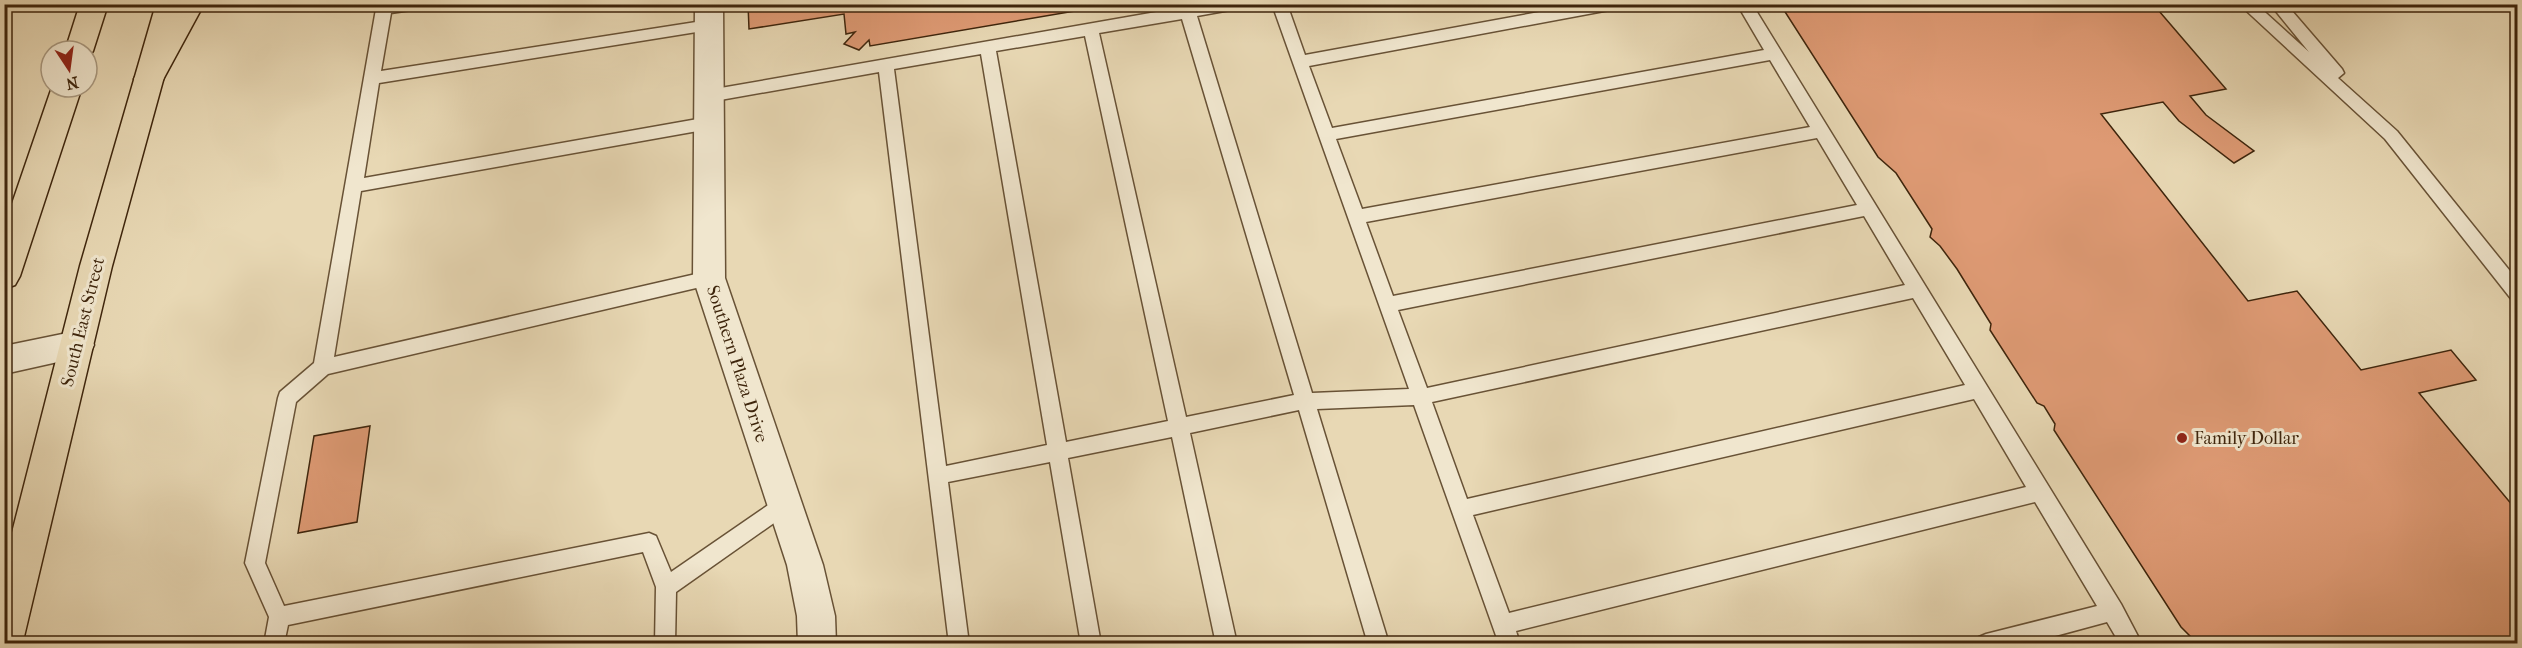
<svg xmlns="http://www.w3.org/2000/svg" width="2522" height="648" font-family="'IM FELL French Canon',serif">
	<style>
		.building { fill: #de9a74; stroke: #3e250c; stroke-width: 1.5 }
		.lines { fill: none; stroke-linecap: round; stroke-linejoin: round }
		.service-casing { stroke: #685236; stroke-width: 3 }
		.minor-casing { stroke: #685236; stroke-width: 3 }
		.primary-casing { stroke: #3e250c; stroke-width: 3 }
		.motorway-casing { stroke: #3e250c; stroke-width: 3 }
		.service { fill: #f0e6ce; fill-rule: evenodd }
		.minor { fill: #f0e6ce; fill-rule: evenodd }
		.primary { fill: #e8d8b4; fill-rule: evenodd }
		.motorway { fill: #e8d8b4; fill-rule: evenodd }
		.poi-dot { fill: #8f2418; stroke: #f0e6ce; stroke-width: 2 }
		.labels { text-anchor: middle; dominant-baseline: central; stroke-width: 6; stroke-linejoin: round; paint-order: stroke }
		.street-label { font-size: 18px; fill: #3e250c; stroke: #f0e6ce }
		.poi-label { font-size: 18px; fill: #3e250c; stroke: #f0e6ce; text-anchor: start }
	</style>
	<rect width="100%" height="100%" fill="#e8d8b4"/>
	<filter id="stains"><feTurbulence type="fractalNoise" baseFrequency=".00333" numOctaves="4"/><feColorMatrix values="0 0 0 0 .2 0 0 0 0 .09 0 0 0 0 .02 0 0 0 .5 -.17"/></filter>
	<radialGradient id="worn" r=".72"><stop offset=".6" stop-color="#630" stop-opacity="0"/><stop offset="1" stop-color="#630" stop-opacity=".3"/></radialGradient>
	<path class="building" d="M 748,4 L 1116,4 L 870,46 L 869,40 L 859,50 L 844,44 L 855,32 L 846,34 L 844,14 L 749,29 Z
		M 1780,4 L 2153,4 L 2226,89 L 2190,96 L 2206,115 L 2254,151 L 2234,163 L 2179,121 L 2163,102 L 2101,114 L 2248,301 L 2297,291 L 2361,370 L 2451,350 L 2476,380 L 2419,393 L 2518,512 L 2518,644 L 2198,644 L 2181,627 L 2054,430 L 2055,424 L 2044,406 L 2037,403 L 1990,330 L 1991,324 L 1957,269 L 1940,246 L 1930,237 L 1932,229 L 1896,173 L 1878,157 Z
		M 370,426 L 357,522 L 298,533 L 314,436 Z"/>
	<g class="lines">
		<g class="service-casing">
			<path id="service" d="M 379,4 L 425,4 L 418,9 L 391,13 L 381,71 L 709,20 L 714,21 L 717,25 L 714,29 L 709,30 L 379,83 L 364,178 L 709,117 L 715,119 L 717,123 L 715,127 L 709,129 L 361,191 L 334,357 L 709,271 L 715,273 L 718,278 L 715,283 L 709,285 L 328,374 L 296,402 L 265,563 L 284,606 L 649,533 L 656,536 L 671,572 L 777,499 L 784,496 L 791,499 L 794,505 L 791,511 L 676,592 L 675,644 L 655,644 L 656,587 L 643,552 L 288,625 L 284,644 L 264,644 L 269,617 L 245,563 L 278,398 L 280,392 L 314,363 L 376,9 Z
				M 1202,4 L 1243,4 L 1236,9 L 1197,16 L 1312,393 L 1409,389 L 1272,4 L 1287,4 L 1305,55 L 1583,4 L 1622,4 L 1615,9 L 1309,66 L 1332,128 L 1764,50 L 1737,4 L 1752,4 L 2121,604 L 2142,644 L 2120,644 L 2107,622 L 2026,644 L 1976,644 L 1979,637 L 1986,634 L 2097,606 L 2035,502 L 1516,631 L 1520,644 L 1499,644 L 1414,405 L 1317,409 L 1389,644 L 1368,644 L 1299,410 L 1190,433 L 1237,644 L 1216,644 L 1172,437 L 1068,458 L 1101,644 L 1081,644 L 1050,462 L 948,482 L 969,644 L 949,644 L 879,72 L 709,102 L 703,100 L 701,96 L 703,92 L 709,90 ZM 1182,19 L 1294,395 L 1186,417 L 1099,33 ZM 1085,36 L 1168,421 L 1066,442 L 996,51 ZM 981,54 L 1047,445 L 946,466 L 894,69 ZM 1770,60 L 1810,127 L 1362,209 L 1336,139 ZM 1817,138 L 1857,205 L 1393,296 L 1366,222 ZM 1864,216 L 1905,285 L 1427,388 L 1398,310 ZM 1913,298 L 1965,385 L 1467,499 L 1432,402 ZM 1974,399 L 2026,487 L 1509,613 L 1473,515 Z
				M 2239,4 L 2256,4 L 2309,52 L 2270,4 L 2286,4 L 2342,69 L 2344,73 L 2338,78 L 2397,131 L 2518,281 L 2518,302 L 2512,300 L 2385,139 Z"/>
		</g>
		<g class="minor-casing">
			<path id="minor" d="M 695,4 L 723,4 L 725,278 L 823,565 L 835,616 L 836,644 L 798,644 L 797,616 L 787,565 L 693,278 Z
				M 77,331 L 89,335 L 94,345 L 89,355 L 4,374 L 4,346 Z"/>
		</g>
		<g class="primary-casing">
			<path id="primary" d="M 80,4 L 108,4 L 93,51 L 87,59 L 87,51 L 65,51 Z
				M 156,4 L 184,4 L 112,266 L 23,641 L 22,644 L 4,644 L 4,564 L 80,266 Z
				M 52,87 L 82,87 L 20,276 L 15,285 L 4,289 L 4,227 Z"/>
		</g>
		<g class="motorway-casing">
			<path id="motorway" d="M 176,4 L 204,4 L 159,87 L 149,90 L 139,87 L 134,79 Z"/>
		</g>
		<use href="#service" class="service"/>
		<use href="#minor" class="minor"/>
		<use href="#primary" class="primary"/>
		<use href="#motorway" class="motorway"/>
	</g>
	<circle class="poi-dot" cx="2182" cy="438" r="6"/>
	<g class="labels">
		<g class="street-label">
			<text transform="translate(83 322) rotate(-76)">South East Street</text>
			<text transform="translate(737 364) rotate(72)">Southern Plaza Drive</text>
		</g>
		<g class="poi-label">
			<text x="2194" y="438">Family Dollar</text>
		</g>
	</g>
	<rect width="2522" height="648" fill="none" stroke="#e8d8b4" stroke-width="24"/>
	<rect x="6" y="6" width="2510" height="636" fill="none" stroke="#3e250c" stroke-width="3"/>
	<rect x="12" y="12" width="2498" height="624" fill="none" stroke="#3e250c" stroke-width="1.5"/>
	<g transform="translate(69 69) rotate(167)"><circle r="28" fill="#f0e6ce" stroke="#a99980" stroke-width="1.5"/>
	<path d="M0-4.5L10 22L0 15L-10 22Z" fill="#8f2418"/>
	<text y="-9" font-size="16" font-weight="bold" text-anchor="middle" fill="#3e250c">N</text>
	</g>
	<rect width="100%" height="100%" filter="url(#stains)"/>
	<rect width="100%" height="100%" fill="url(#worn)"/>
</svg>
